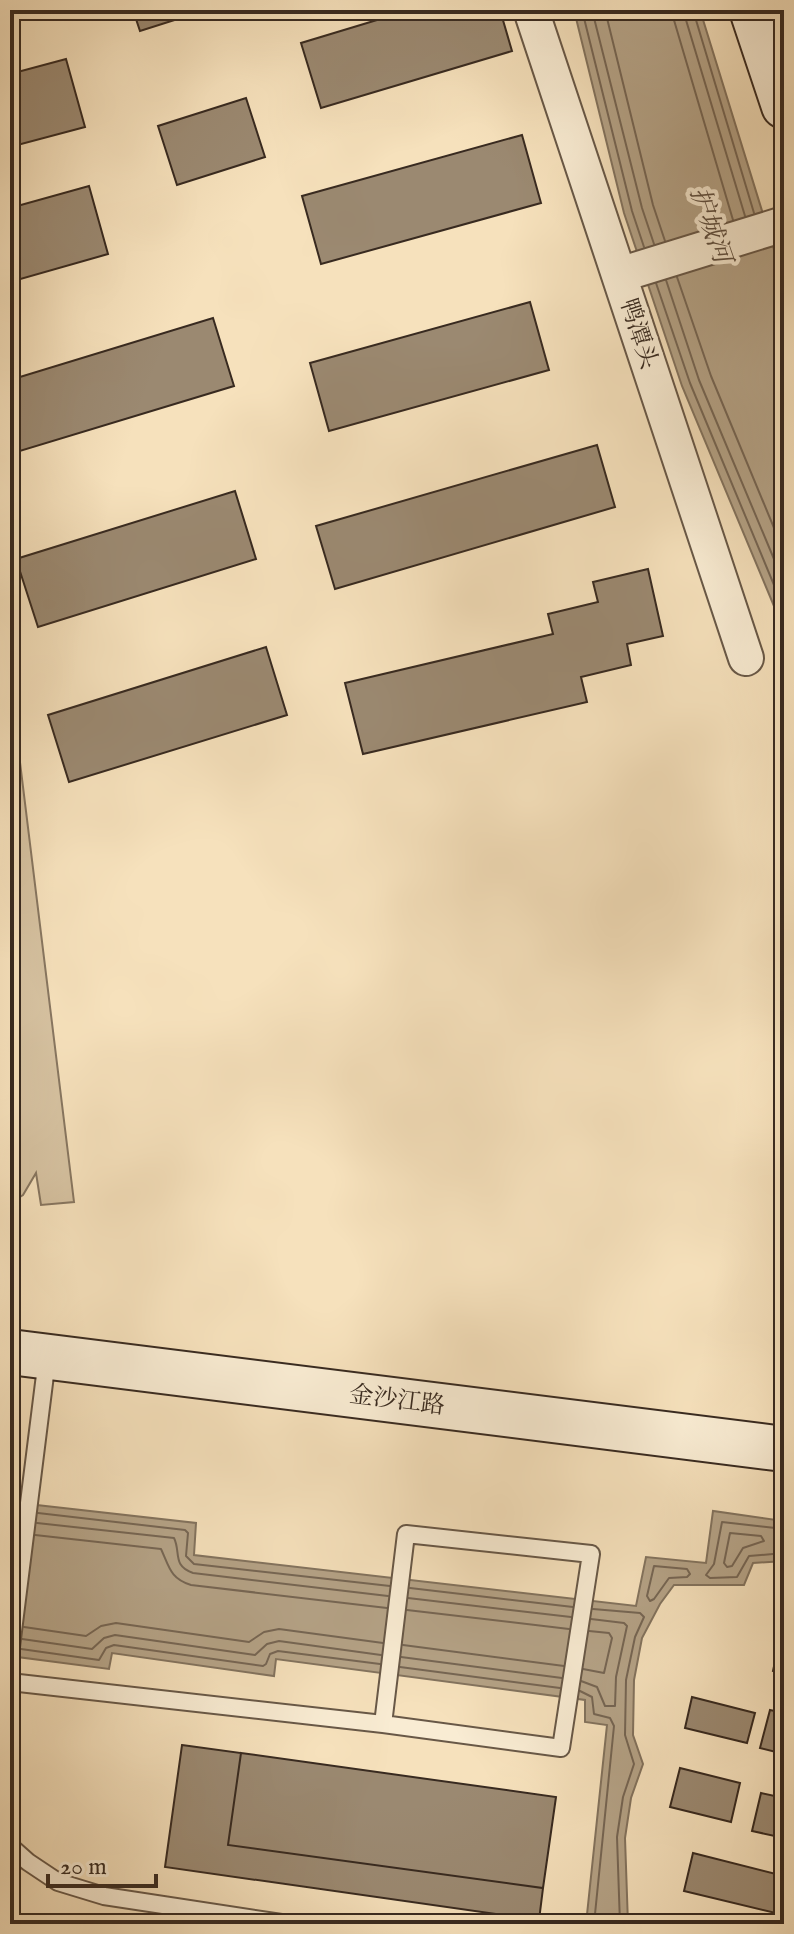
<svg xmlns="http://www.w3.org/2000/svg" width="794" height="1934" font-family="'IM FELL English','Noto Serif SC',serif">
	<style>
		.green { fill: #d6c2a1; stroke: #877660; stroke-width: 2 }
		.water { fill: #b5a387; stroke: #83735e; stroke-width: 2 }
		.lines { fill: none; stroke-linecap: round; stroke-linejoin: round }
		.shore { stroke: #766654; stroke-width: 2 }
		.building { fill: #9b8971; stroke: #382a20; stroke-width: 2 }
		.lane-casing { stroke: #685847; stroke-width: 20 }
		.street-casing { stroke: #685847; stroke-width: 38 }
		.secondary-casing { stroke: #382a20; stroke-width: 48 }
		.lane { stroke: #f9ecd3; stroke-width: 16 }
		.street { stroke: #f9ecd3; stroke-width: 34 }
		.secondary { stroke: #f9ecd3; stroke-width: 44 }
		.labels { text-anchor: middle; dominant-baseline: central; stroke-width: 8; stroke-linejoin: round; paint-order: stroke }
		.street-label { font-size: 24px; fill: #382a20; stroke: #f9ecd3 }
		.water-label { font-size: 26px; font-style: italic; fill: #5e4e3f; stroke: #f9ecd3 }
	</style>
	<rect width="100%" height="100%" fill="#f6e1bc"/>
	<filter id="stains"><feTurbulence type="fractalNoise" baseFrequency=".0025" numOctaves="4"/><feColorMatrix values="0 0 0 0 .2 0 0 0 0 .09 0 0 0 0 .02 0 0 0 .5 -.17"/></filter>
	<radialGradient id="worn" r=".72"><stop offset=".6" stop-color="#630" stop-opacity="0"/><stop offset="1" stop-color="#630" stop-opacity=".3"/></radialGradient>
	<path class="green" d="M 10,681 L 74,1202 L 41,1205 L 36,1173 L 23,1195 L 10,1203 Z"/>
	<path class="water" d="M 574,10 L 700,10 L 784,282 L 784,630 L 682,386 L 624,213 Z
		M 10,1502 L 196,1523 L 194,1555 L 636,1606 L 646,1557 L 706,1563 L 713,1511 L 784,1521 L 784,1561 L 753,1563 L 744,1585 L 674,1585 L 660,1604 L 642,1638 L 634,1680 L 633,1735 L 643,1764 L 631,1798 L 625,1838 L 628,1924 L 586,1924 L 607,1725 L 585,1722 L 585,1700 L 276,1659 L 274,1676 L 112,1653 L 109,1669 L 10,1656 Z"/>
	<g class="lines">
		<path class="shore" d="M 582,10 L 632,211 L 644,247
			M 592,10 L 642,208 L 654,244
			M 605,10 L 653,205 L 665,241
			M 671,10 L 733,220
			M 683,10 L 745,216
			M 693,10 L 754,213
			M 677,277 L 711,376 L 784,552
			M 666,280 L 699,380 L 784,583
			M 656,283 L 690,383 L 784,609
			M 38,1513 L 185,1530 L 188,1533 L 186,1556 L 194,1564 L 390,1586
			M 37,1523 L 174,1538 C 181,1552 172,1566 193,1573 L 388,1596
			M 784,1529 L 722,1522 L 714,1564 L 706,1575 L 710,1578 L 737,1577 L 749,1556 L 784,1553
			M 730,1533 L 761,1536 L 764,1541 L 743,1548 L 732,1566 L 727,1567 L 724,1563 Z
			M 35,1535 L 161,1549 C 169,1566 170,1579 191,1585 L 387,1608
			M 654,1566 L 687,1569 L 690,1574 L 687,1577 L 669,1578 L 654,1599 L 650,1601 L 647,1596 Z
			M 410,1588 L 573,1607
			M 408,1598 L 571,1617
			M 593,1609 L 640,1613 L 644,1617 L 635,1637 L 626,1680 L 625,1735 L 634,1764 L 623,1797 L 617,1837 L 620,1924
			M 407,1610 L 569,1629
			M 24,1627 L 86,1636 L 101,1626 L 116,1623 L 249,1642 L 264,1632 L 279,1629 L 383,1643
			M 22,1639 L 92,1649 L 104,1638 L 115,1635 L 255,1655 L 267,1644 L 279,1641 L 381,1655
			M 403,1645 L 564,1666
			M 21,1649 L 99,1660 L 106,1648 L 114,1645 L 263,1666 L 266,1664 L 270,1654 L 278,1651 L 380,1664
			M 401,1657 L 562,1678
			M 400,1667 L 560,1688
			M 583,1669 L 604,1673 L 612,1638 L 609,1633 L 589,1631
			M 581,1681 L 597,1687 L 605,1706 L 615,1706 L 616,1677 L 627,1626 L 624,1623 L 591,1619
			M 580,1691 L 592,1697 L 594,1714 L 610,1718 L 614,1726 L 594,1924"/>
	</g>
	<path class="building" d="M 133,10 L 206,10 L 140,31 Z
		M 410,10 L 500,10 L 512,51 L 321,108 L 301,43 Z
		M 66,59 L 85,127 L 10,147 L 10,74 Z
		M 246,98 L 265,157 L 177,185 L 158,126 Z
		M 522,135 L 541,203 L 321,264 L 302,196 Z
		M 89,186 L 108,254 L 10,282 L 10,208 Z
		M 530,302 L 549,370 L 329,431 L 310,363 Z
		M 213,318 L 234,386 L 10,454 L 10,380 Z
		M 597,445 L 615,507 L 335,589 L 316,526 Z
		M 235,491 L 256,559 L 38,627 L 16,559 Z
		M 648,569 L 663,636 L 627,644 L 631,665 L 581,677 L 587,702 L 363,754 L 345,683 L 553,634 L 548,614 L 598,602 L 593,582 Z
		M 266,647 L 287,715 L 69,782 L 48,715 Z
		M 779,1643 L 784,1644 L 784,1673 L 773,1671 Z
		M 692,1697 L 755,1713 L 747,1743 L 685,1728 Z
		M 770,1710 L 784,1713 L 784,1754 L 760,1748 Z
		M 182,1745 L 241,1753 L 228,1845 L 543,1888 L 539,1920 L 165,1867 Z
		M 241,1753 L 556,1797 L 543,1888 L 228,1845 Z
		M 680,1768 L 740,1783 L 731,1822 L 670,1807 Z
		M 761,1793 L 784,1798 L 784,1838 L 752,1831 Z
		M 693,1853 L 784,1876 L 784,1915 L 684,1891 Z"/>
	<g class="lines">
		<g class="lane-casing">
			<path id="lane" d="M 10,1655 L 47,1359
				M 10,1682 L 383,1724 L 561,1748 L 591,1554 L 406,1534 L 383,1724
				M 10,1846 L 28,1862 L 58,1882 L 104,1896 L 288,1924"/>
		</g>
		<g class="street-casing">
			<path id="street" d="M 531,10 L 746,658
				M 619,275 L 784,224"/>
		</g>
		<g class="secondary-casing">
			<path id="secondary" d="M 752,10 L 784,106
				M 10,1352 L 784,1449"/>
		</g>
		<use href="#lane" class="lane"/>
		<use href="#street" class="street"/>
		<use href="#secondary" class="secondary"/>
	</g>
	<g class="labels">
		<g class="street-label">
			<text transform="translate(638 334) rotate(72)">鸭潭头</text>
			<text transform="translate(397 1401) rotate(7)">金沙江路</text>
		</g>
		<g class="water-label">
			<text transform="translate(710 225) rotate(71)">护城河</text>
		</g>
	</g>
	<rect width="794" height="1934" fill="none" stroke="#f6e1bc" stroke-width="40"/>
	<rect x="12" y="12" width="770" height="1910" fill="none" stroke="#382a20" stroke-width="4"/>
	<rect x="20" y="20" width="754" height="1894" fill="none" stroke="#382a20" stroke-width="2"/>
	<path d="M48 1874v12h108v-12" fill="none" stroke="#382a20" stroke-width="4"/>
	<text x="60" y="1874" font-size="24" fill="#382a20" stroke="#f9ecd3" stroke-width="6" paint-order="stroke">20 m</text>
	<rect width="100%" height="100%" filter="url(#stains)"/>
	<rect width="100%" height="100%" fill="url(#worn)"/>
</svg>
